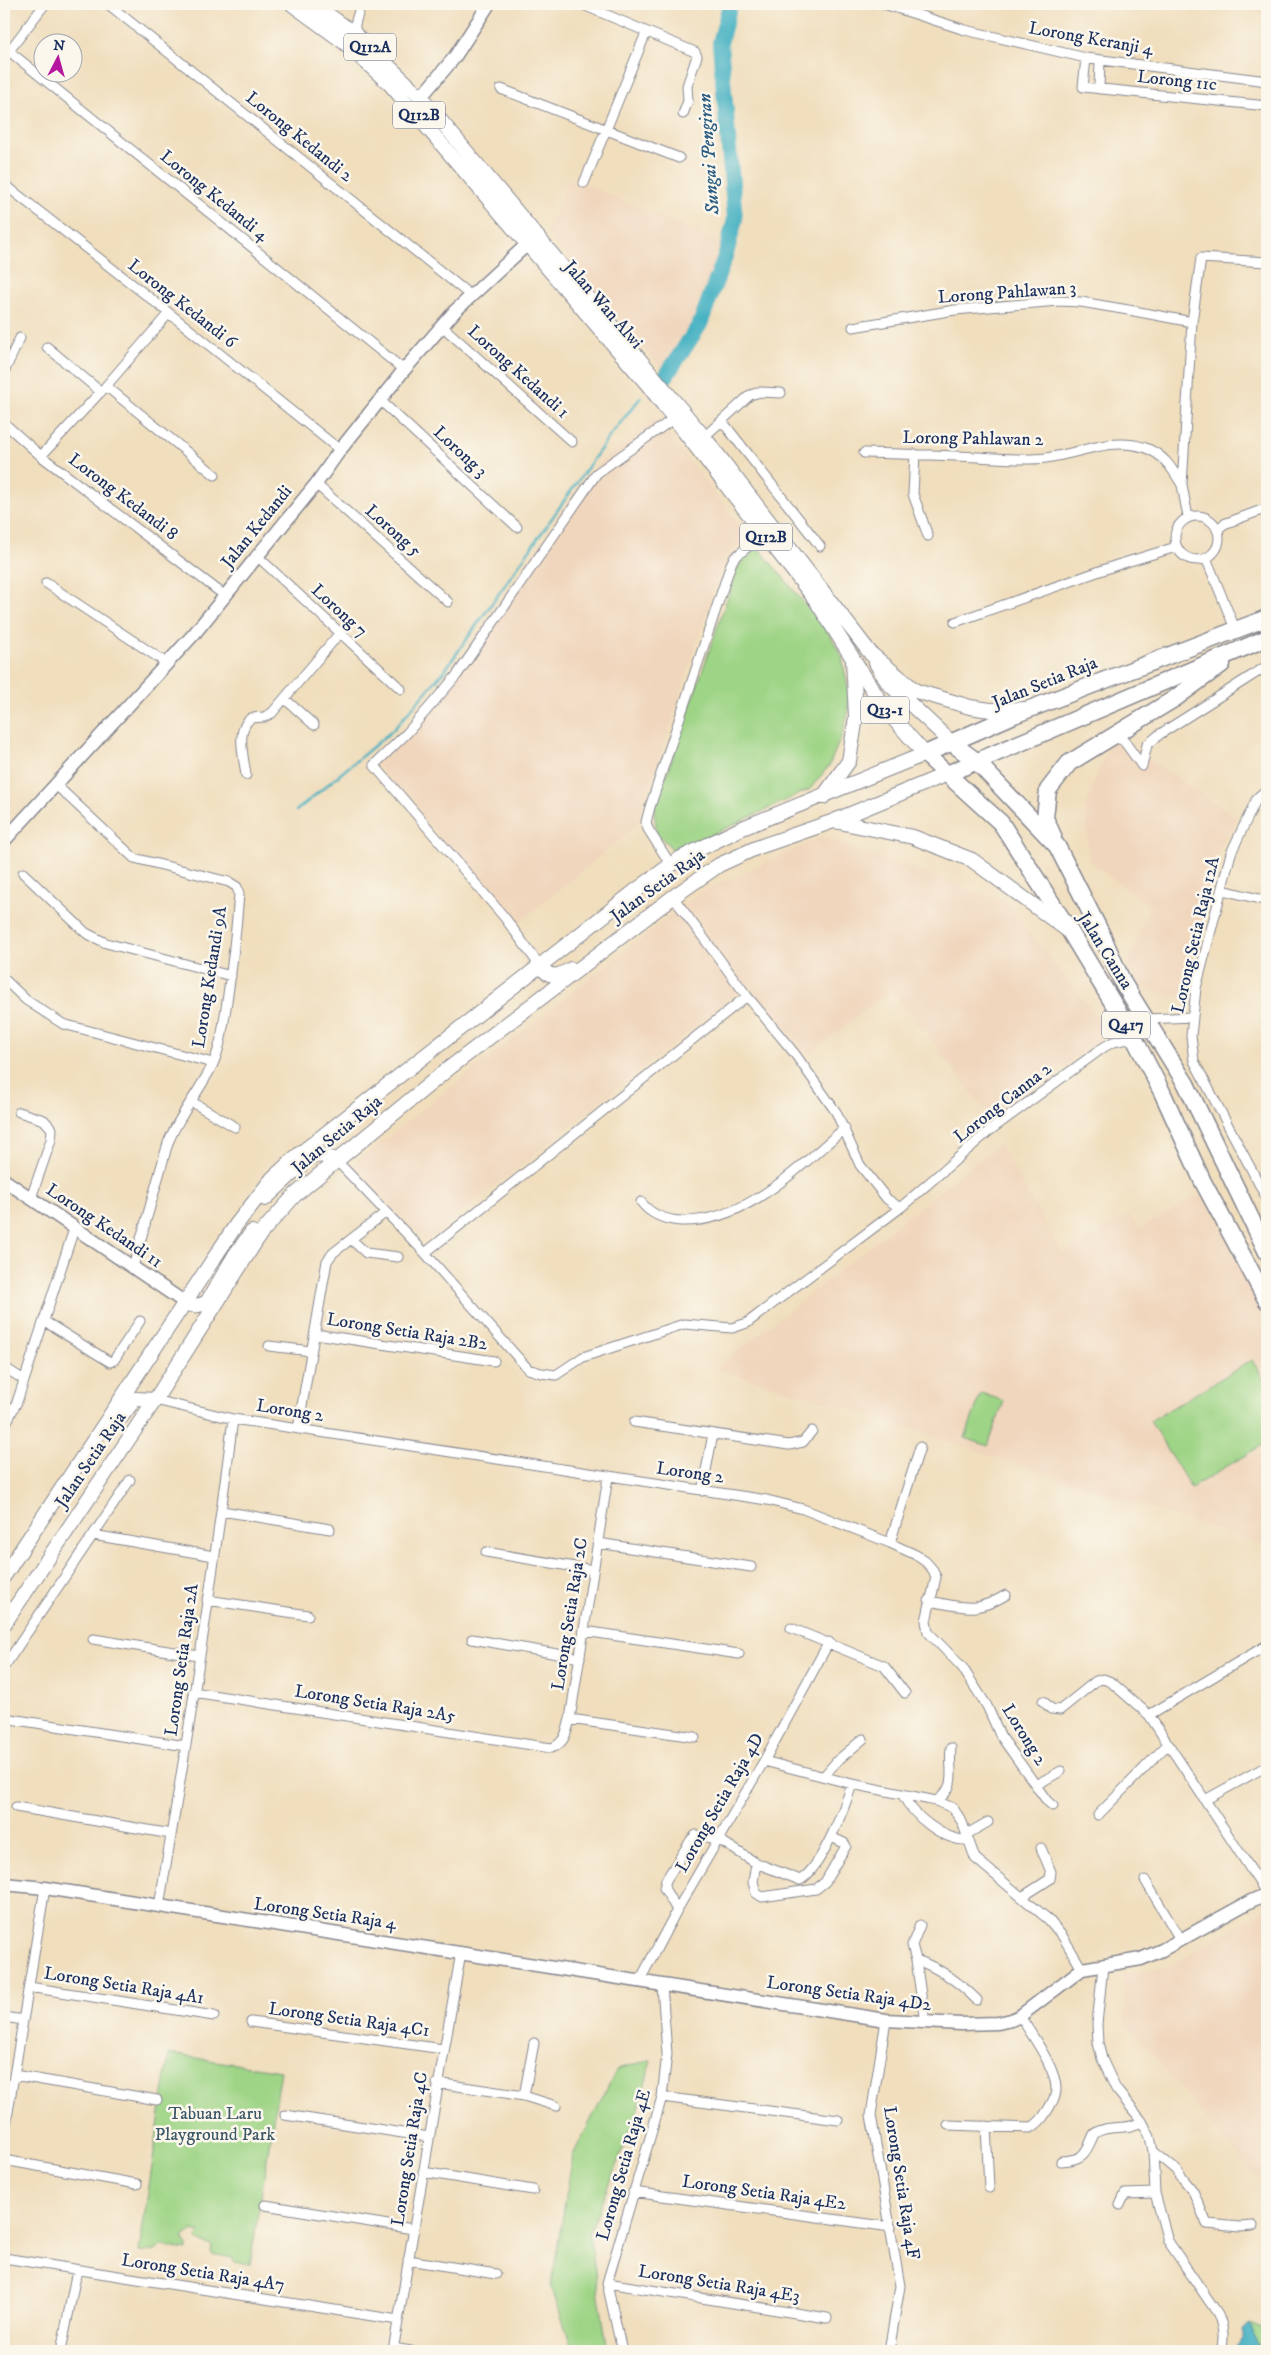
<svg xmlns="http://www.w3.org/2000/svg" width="1271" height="2355" font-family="'IM FELL DW Pica',serif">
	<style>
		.built { fill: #f0d6bc }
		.green { fill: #9ed485; stroke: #5c8272 }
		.water { fill: #45b1c2; stroke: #307090 }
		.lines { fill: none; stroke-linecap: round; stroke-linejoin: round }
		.stream { stroke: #45b1c2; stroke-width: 2.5 }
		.river { stroke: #45b1c2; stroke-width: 16 }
		.street-casing { stroke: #86868e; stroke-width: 11 }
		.secondary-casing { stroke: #86868e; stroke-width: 15 }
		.primary-casing { stroke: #86868e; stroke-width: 16 }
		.highway-casing { stroke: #86868e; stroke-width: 19 }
		.street { stroke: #fff; stroke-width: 9 }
		.secondary { stroke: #fff; stroke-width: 12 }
		.primary { stroke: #fff; stroke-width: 14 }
		.highway { stroke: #fff; stroke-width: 16 }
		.labels { text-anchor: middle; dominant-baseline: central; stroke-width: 5; stroke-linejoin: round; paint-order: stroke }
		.shield { fill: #fbf7ec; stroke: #5e6b89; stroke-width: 1 }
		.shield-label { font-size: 16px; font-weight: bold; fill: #1b2f5e }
		.street-label { font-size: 18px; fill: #1b2f5e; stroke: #fbf7ec }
		.park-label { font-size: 18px; fill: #3c5868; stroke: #fbf7ec }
		.water-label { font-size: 19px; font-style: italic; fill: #2a5c81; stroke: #fbf7ec }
	</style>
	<rect width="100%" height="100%" fill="#fbf7ec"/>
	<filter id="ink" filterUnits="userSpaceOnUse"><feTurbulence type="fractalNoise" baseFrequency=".02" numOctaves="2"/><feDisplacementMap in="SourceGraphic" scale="10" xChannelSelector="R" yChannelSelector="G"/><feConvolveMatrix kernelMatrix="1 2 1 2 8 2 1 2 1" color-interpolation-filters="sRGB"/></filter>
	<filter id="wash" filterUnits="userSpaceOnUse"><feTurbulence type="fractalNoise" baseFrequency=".0096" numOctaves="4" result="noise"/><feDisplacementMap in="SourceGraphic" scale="20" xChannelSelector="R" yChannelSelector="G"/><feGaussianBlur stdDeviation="1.12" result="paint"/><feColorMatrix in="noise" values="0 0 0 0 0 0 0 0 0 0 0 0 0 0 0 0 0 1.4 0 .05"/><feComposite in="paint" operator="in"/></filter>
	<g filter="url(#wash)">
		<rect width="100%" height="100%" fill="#f0debd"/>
		<path class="built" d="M 570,178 L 724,244 L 694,319 L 662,370 L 546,233 Z
			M 655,418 L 749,537 L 725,557 L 637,825 L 516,925 L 371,758 L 406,726 L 454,671 L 589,472 Z
			M 1115,737 L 1238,818 L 1221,845 L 1184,998 L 1135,986 L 1126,968 L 1149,906 L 1090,861 L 1085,808 L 1106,751 Z
			M 822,837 L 1005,902 L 1109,1032 L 993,1119 L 891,989 L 808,1056 L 747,985 L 426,1241 L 352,1165 L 699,893 Z
			M 999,1144 L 1063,1254 L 1130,1214 L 1139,1229 L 1202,1193 L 1267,1309 L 1267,1547 L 829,1402 L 715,1369 Z
			M 1267,1909 L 1267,2186 L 1254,2175 L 1125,2022 L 1122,1973 L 1166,1968 Z"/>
		<path class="green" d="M 757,546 L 819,621 L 833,640 L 842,657 L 849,694 L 848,713 L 843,732 L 829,766 L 810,789 L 675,852 L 657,833 L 654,811 L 737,570 L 742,559 Z
			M 1252,1360 L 1267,1385 L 1267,1442 L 1191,1488 L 1150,1421 Z
			M 981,1393 L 1004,1401 L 988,1446 L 965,1438 Z
			M 169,2054 L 281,2071 L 250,2264 L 234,2262 L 233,2258 L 211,2254 L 212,2246 L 198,2241 L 197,2238 L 200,2233 L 192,2231 L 183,2238 L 188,2246 L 187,2250 L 162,2246 L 157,2251 L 139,2252 Z
			M 651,2060 L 639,2108 L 589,2234 L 608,2351 L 573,2351 L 551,2286 L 573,2155 L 617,2069 Z
			M 1250,2324 L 1267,2331 L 1267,2351 L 1263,2351 L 1255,2339 Z"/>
		<path class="water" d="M 1250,2324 L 1255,2339 L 1263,2351 L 1234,2351 L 1233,2349 L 1242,2339 L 1242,2330 Z"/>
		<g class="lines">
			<path class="stream" d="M 296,811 L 393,730 L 445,670 L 609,437 L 641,397"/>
			<path class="river" d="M 666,376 L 700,324 L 726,254 L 735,219 L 720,43 L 730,4"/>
		</g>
	</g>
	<g filter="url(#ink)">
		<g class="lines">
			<g class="street-casing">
				<path id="street" d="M 108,4 L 470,295
					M 581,4 L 695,52 L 697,56 L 687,86 L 688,101 L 683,114
					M 884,4 L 965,30 L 1086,58 L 1267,81
					M 355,34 L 355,24 L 361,4
					M 4,47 L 404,370
					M 9,51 L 45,4
					M 1086,58 L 1083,87 L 1267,106
					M 501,89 L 679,158
					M 1099,89 L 1100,60
					M 584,183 L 646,33
					M 4,184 L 169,313 L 340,450
					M 169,313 L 106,386 L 215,475
					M 442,326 L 572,442
					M 853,327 L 955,310 L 1058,301 L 1081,302 L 1134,311 L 1192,322
					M 47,347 L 101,392
					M 4,372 L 20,338
					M 381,401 L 517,527
					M 722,421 L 820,546
					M 4,423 L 41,456 L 224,595
					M 704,437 L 750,395 L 760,392 L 781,393
					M 864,453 C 902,454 940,455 978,457 C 1001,458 1024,461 1046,458 C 1078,454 1111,437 1143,447 C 1163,453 1172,468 1182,485
					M 915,454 L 913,494 L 928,536
					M 41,456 L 106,386
					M 316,484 L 448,602
					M1175 538a22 22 0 1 1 44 0a22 22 0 1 1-44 0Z
					M 1188,517 L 1182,485 L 1192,322 L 1201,258 L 1267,262
					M 1217,530 L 1224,524 L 1267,508
					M 256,555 L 401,689
					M 1206,558 L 1236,631
					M 46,583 L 168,664
					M 955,622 L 1117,565 L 1176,547
					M 285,699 L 314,725
					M 1112,736 L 1124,741 L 1142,766
					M 1142,766 L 1147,745 L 1160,734 L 1267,666
					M 246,775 C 244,758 235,729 251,718 L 264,717 L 272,713 L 339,634
					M 56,785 L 134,858 L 229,882 L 237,887 L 239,894 C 236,932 232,970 226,1008 C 223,1027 221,1046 213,1064 C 200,1091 179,1115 168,1143 L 133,1267
					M 1267,789 L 1257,798 L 1231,853 L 1196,988 L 1191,1036 L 1194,1061 L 1267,1199
					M 671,865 L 648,829 L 646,822 L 650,807 L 731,564 L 734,558 L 764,534
					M 23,873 L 86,933 L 106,943 L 231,976
					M 1223,890 L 1267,901
					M 673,897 L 747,996 L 795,1054 L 836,1112 L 860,1165 L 887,1199 L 900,1208
					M 540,966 L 505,918 L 374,765 L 407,733 L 457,675 L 597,473 L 673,419
					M 4,979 L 26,1000 L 63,1024 L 213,1063
					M 1146,1019 L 1193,1017
					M 192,1102 L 235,1127
					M 19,1112 L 44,1120 L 52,1129 L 51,1140 L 31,1198
					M 336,1160 L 425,1253 L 528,1369 L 541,1373 L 556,1375 L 583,1357 L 684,1324 L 732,1328 L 747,1323 L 900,1208 L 989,1131 L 1104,1047 L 1113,1042 L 1134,1038
					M 641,1202 C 651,1215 665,1220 681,1221 C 746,1223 799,1167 845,1128
					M 352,1240 L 366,1253 L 398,1257
					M 425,1253 L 747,996
					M 44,1321 L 110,1362 L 114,1360 L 140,1321
					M 315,1334 L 494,1361
					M 269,1346 L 311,1351
					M 4,1367 L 24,1380
					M 155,1400 L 233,1419 L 767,1500 L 803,1509 L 890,1543 L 916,1555 L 926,1562 L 933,1570 L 936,1577 L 926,1621 L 928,1632 L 962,1667 L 987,1706 L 1000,1735 L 1047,1801 L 1053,1806
					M 634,1422 L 789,1445 L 803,1442 L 812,1431
					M 4,1427 L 17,1402 L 74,1229
					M 298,1429 L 327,1261 L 333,1253 L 385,1213
					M 702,1491 L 713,1434
					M 222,1511 L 330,1529
					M 93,1535 L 214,1556
					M 598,1543 L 751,1567
					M 890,1543 L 920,1447
					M 486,1552 L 593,1570
					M 207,1600 L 308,1615
					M 929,1601 C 964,1607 974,1614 1006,1595
					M 791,1628 L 884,1666 L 905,1693
					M 584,1631 L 739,1654
					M 93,1639 L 199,1656
					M 472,1639 L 580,1658
					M 4,1667 L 130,1480
					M 193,1692 L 551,1748 C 565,1744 567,1731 570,1719 L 608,1477
					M 1043,1701 L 1051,1709 L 1060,1710 L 1096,1681 L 1103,1679 L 1111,1682 L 1149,1715 L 1267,1894
					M 1149,1715 L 1267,1645
					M 4,1718 L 186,1746
					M 570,1719 L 695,1737
					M 764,1761 L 852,1784 L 936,1801 L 953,1808 L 962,1822 L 975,1858 L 1049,1920 L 1063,1937 L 1082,1969
					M 824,1776 L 837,1761 L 863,1739
					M 1036,1785 L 1061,1771
					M 903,1795 C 913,1816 944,1841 968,1840
					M 1205,1800 L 1267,1766
					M 936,1801 C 959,1786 948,1770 951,1748
					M 16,1807 L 171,1834
					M 1098,1815 L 1168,1744
					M 967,1834 L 988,1822
					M 756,1863 L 753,1882 L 756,1893 L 762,1897 L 816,1889 L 825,1882 L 846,1846 L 844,1843 L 831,1837
					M 1145,1880 L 1181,1941
					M 1022,1897 L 1050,1879 L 1051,1872 L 1041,1848
					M 159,1906 C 187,1744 213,1581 233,1419
					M 677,1910 L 664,1888 L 666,1880 L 691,1840 L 696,1835 L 718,1839 L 756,1863 L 800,1880 C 821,1869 845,1807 852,1784
					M 920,1925 L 912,1945 L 916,1960 L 925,2023
					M 916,1960 C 940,1968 960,1983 977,2000
					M 1103,1966 L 1097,2024 L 1098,2043 L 1102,2059 L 1116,2089 L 1142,2121 L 1150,2137 L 1153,2151 L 1155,2193 L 1168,2241 L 1218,2314 C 1223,2326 1225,2338 1221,2351
					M 640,1980 L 677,1910 L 764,1761 L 829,1642
					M 29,1987 L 214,2016
					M 4,2017 L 23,2020
					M 886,2020 L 871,2115 L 900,2286 L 889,2351
					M 251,2022 L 443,2049
					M 14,2075 L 157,2100
					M 437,2083 L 524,2096 L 556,2106
					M 524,2096 L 534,2043
					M 662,2097 L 838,2120
					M 285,2115 L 429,2137
					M 948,2125 L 1030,2128 C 1039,2124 1044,2116 1049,2108 C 1052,2102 1056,2097 1056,2090 C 1057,2069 1031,2034 1020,2016
					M 986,2126 L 989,2188
					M 4,2136 L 45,1888
					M 1153,2151 L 1176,2170 L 1193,2191 L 1207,2224 L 1240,2227 L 1253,2226
					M 4,2160 L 137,2184
					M 1061,2161 C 1084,2160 1086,2153 1094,2134 C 1108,2123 1127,2132 1142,2121
					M 423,2172 L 533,2190
					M 633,2192 L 891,2227
					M 265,2205 L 413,2229
					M 1120,2205 L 1125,2194 L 1155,2193
					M 4,2258 L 398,2320
					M 408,2260 L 496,2274
					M 607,2283 L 827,2318
					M 393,2348 L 411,2351
					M 61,2351 L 77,2270
					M 393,2351 L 461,1952
					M 622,2351 L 607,2283 L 662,2097 L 667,2054 L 662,1985"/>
			</g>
			<g class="secondary-casing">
				<path id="secondary" d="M 421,97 L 454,58 L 489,4
					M 4,841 L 194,634 L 316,484 L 340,450 L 404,370 L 455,311 L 535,237
					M 4,1180 L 184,1302
					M 4,1884 L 45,1888 L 886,2020 L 961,2024 L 998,2023 L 1011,2020 L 1020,2016 L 1082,1969 L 1141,1959 L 1162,1950 L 1251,1901 L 1267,1894"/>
			</g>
			<g class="primary-casing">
				<path id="primary" d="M 313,4 L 355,34 L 421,97 L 704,437 L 871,654 L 916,691 L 970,707 L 990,710 L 1025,709
					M 876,663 L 888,683 L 952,743
					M 823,797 L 849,761 L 856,717 L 853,660
					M 834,821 L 913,837 L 972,860 L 1066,929
					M 540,966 C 550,979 558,977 571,969
					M 265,1199 L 310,1157 L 321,1155 L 336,1160
					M 184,1302 C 193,1306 198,1307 207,1302 L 235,1255 L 252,1232
					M 121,1417 L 135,1399 L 155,1400
					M 4,1576 L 236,1225 L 272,1179 L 297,1156 L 634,892 L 679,859 L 740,829 L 925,754 L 885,709 L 815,599 L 648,385 L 390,84 L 344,42 L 292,4
					M 4,1624 L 155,1400 L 261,1233 L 295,1195 L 448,1069 L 673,897 L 719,865 L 756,848 L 834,821 L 947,774"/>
			</g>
			<g class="highway-casing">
				<path id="highway" d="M 1267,618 L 1014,715 L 925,754 L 1001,823 L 1069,930 L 1134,1038 L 1162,1092 L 1203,1182 L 1267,1301
					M 952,743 L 976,761 L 1057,846 L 1102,935 L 1123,983 L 1186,1084 L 1267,1252
					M 947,774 L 1267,638
					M 1053,836 L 1045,818 L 1048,790 L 1069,763 L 1174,699 L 1222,664"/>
			</g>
			<use href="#street" class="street"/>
			<use href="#secondary" class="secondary"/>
			<use href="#primary" class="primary"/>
			<use href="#highway" class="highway"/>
		</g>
	</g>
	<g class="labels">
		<g class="shield">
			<rect x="344" y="33.5" width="52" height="27" rx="4"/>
			<rect x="393" y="101.5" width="52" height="27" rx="4"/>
			<rect x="740" y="523.5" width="52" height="27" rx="4"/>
			<rect x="861" y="696.5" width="48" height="27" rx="4"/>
			<rect x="1102" y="1011.5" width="48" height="27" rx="4"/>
		</g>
		<g class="shield-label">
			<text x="370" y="47">Q112A</text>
			<text x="419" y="115">Q112B</text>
			<text x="766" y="537">Q112B</text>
			<text x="885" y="710">Q13-1</text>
			<text x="1126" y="1025">Q417</text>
		</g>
		<g class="street-label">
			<text transform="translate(1091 39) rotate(10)">Lorong Keranji 4</text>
			<text transform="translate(1177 81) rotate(6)">Lorong 11c</text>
			<text transform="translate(299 137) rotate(39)">Lorong Kedandi 2</text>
			<text transform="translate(214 196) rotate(39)">Lorong Kedandi 4</text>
			<text transform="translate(1007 293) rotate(-4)">Lorong Pahlawan 3</text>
			<text transform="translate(182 304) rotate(38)">Lorong Kedandi 6</text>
			<text transform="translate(603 305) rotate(49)">Jalan Wan Alwi</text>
			<text transform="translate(518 372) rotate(42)">Lorong Kedandi 1</text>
			<text transform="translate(973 439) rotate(1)">Lorong Pahlawan 2</text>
			<text transform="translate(460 452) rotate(43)">Lorong 3</text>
			<text transform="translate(123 497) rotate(37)">Lorong Kedandi 8</text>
			<text transform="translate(257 527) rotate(-51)">Jalan Kedandi</text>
			<text transform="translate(393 531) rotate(42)">Lorong 5</text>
			<text transform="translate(339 611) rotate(43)">Lorong 7</text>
			<text transform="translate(1045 683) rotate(-22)">Jalan Setia Raja</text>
			<text transform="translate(658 886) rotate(-36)">Jalan Setia Raja</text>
			<text transform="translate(1196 935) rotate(-77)">Lorong Setia Raja 12A</text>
			<text transform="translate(1105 951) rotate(58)">Jalan Canna</text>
			<text transform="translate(210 977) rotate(-81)">Lorong Kedandi 9A</text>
			<text transform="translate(1003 1103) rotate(-38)">Lorong Canna 2</text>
			<text transform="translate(337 1135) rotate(-40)">Jalan Setia Raja</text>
			<text transform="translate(104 1226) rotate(34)">Lorong Kedandi 11</text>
			<text transform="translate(407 1332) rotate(9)">Lorong Setia Raja 2B2</text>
			<text transform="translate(290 1411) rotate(9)">Lorong 2</text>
			<text transform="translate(91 1460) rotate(-56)">Jalan Setia Raja</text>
			<text transform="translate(690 1473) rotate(8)">Lorong 2</text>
			<text transform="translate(570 1614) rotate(-81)">Lorong Setia Raja 2C</text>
			<text transform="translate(182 1660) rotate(-82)">Lorong Setia Raja 2A</text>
			<text transform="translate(375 1704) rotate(9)">Lorong Setia Raja 2A5</text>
			<text transform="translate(1024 1735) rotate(58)">Lorong 2</text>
			<text transform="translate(720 1803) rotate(-60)">Lorong Setia Raja 4D</text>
			<text transform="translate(325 1914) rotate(8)">Lorong Setia Raja 4</text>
			<text transform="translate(124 1986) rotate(9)">Lorong Setia Raja 4A1</text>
			<text transform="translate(849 1994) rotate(8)">Lorong Setia Raja 4D2</text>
			<text transform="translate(349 2020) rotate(8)">Lorong Setia Raja 4C1</text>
			<text transform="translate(410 2149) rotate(-81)">Lorong Setia Raja 4C</text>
			<text transform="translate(624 2165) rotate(-74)">Lorong Setia Raja 4E</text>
			<text transform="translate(901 2183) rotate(81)">Lorong Setia Raja 4F</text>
			<text transform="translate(764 2193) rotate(8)">Lorong Setia Raja 4E2</text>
			<text transform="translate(203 2273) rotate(9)">Lorong Setia Raja 4A7</text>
			<text transform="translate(719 2284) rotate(9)">Lorong Setia Raja 4E3</text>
		</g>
		<g class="park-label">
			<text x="215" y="2114">Tabuan Laru<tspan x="215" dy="21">Playground Park</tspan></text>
		</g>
		<g class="water-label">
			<text transform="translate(709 154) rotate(-94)">Sungai Pengiran</text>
		</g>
	</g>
	<rect width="1271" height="2355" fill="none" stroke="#fbf7ec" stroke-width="20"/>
	<g transform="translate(58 58) rotate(6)"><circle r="24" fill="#fbf7ec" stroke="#a1a7b3"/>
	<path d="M0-4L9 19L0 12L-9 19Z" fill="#b5179e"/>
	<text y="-8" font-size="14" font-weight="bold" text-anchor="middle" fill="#1b2f5e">N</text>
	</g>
</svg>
